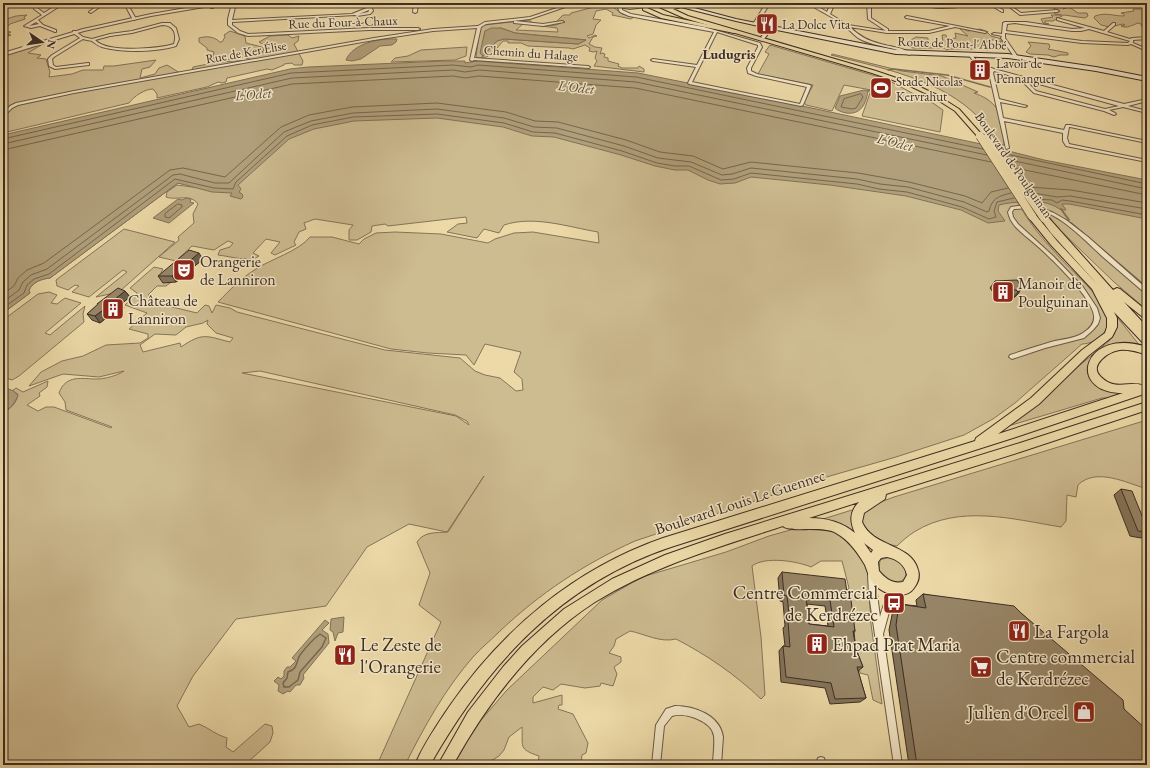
<svg xmlns="http://www.w3.org/2000/svg" width="1150" height="768" font-family="'EB Garamond',serif">
	<style>
		.green { fill: #cebc91; stroke: #85745a; fill-rule: evenodd }
		.water { fill: #b09f7a; stroke: #827157 }
		.lines { fill: none; stroke-linecap: round; stroke-linejoin: round }
		.shore-far1 { stroke: #76664e; stroke-width: 1 }
		.shore { stroke: #76664e; stroke-width: 1.5 }
		.stream-far2 { stroke: #827157; stroke-width: 1.5 }
		.stream-far1 { stroke: #827157; stroke-width: 2 }
		.stream { stroke: #827157; stroke-width: 2.5 }
		.minor-casing { stroke: #685844; stroke-width: 2 }
		.tertiary-casing { stroke: #685844; stroke-width: 2 }
		.secondary-casing { stroke: #3c2d23; stroke-width: 2 }
		.primary-casing { stroke: #3c2d23; stroke-width: 2 }
		.trunk-casing { stroke: #3c2d23; stroke-width: 2 }
		.minor { fill: #f3e6c6; fill-rule: evenodd }
		.tertiary { fill: #f3e6c6; fill-rule: evenodd }
		.secondary { fill: #f3e6c6; fill-rule: evenodd }
		.primary { fill: #ecd9a7; fill-rule: evenodd }
		.trunk { fill: #ecd9a7; fill-rule: evenodd }
		.primary-bridge-casing { stroke: #3c2d23; stroke-width: 9; stroke-linecap: butt }
		.primary-bridge { stroke: #ecd9a7; stroke-width: 8 }
		.wall { fill: #837359; stroke: #3c2d23; fill-rule: evenodd }
		.shaded-wall { fill: #6a5e49; stroke: #3c2d23 }
		.building { fill: #988668; stroke: #3c2d23; fill-rule: evenodd }
		.labels { text-anchor: middle; dominant-baseline: central; stroke-width: 3; stroke-linejoin: round; paint-order: stroke }
		.far-street-label { font-size: 13px; fill: #3c2d23; stroke: #f3e6c6 }
		.far-poi-label { font-size: 13px; fill: #3c2d23; stroke: #f3e6c6; text-anchor: start }
		.far-neighbourhood-label { font-size: 14px; font-weight: bold; fill: #3c2d23; stroke: #f3e6c6 }
		.far-water-label { font-size: 14px; font-style: italic; fill: #594a39; stroke: #f3e6c6 }
		.poi-label { font-size: 16px; fill: #3c2d23; stroke: #f3e6c6; text-anchor: start }
		.street-label { font-size: 16px; fill: #3c2d23; stroke: #f3e6c6 }
		.near-poi-label { font-size: 19px; fill: #3c2d23; stroke: #f3e6c6; text-anchor: start }
	</style>
	<rect width="100%" height="100%" fill="#ecd9a7"/>
	<filter id="stains"><feTurbulence type="fractalNoise" baseFrequency=".005" numOctaves="4"/><feColorMatrix values="0 0 0 0 .2 0 0 0 0 .09 0 0 0 0 .02 0 0 0 .5 -.17"/></filter>
	<radialGradient id="worn" r=".72"><stop offset=".6" stop-color="#630" stop-opacity="0"/><stop offset="1" stop-color="#630" stop-opacity=".3"/></radialGradient>
	<path class="green" d="M 595,5 L 613,7 L 622,14 L 634,17 L 631,19 L 612,15 L 613,13 L 606,9 L 596,11 L 593,19 L 601,20 L 596,25 L 593,34 L 587,36 L 589,38 L 595,35 L 597,36 L 593,37 L 589,44 L 595,47 L 602,48 L 600,54 L 602,53 L 605,54 L 604,57 L 608,58 L 608,61 L 619,64 L 618,66 L 622,68 L 638,68 L 639,66 L 644,69 L 644,72 L 594,66 L 597,61 L 595,58 L 597,51 L 594,52 L 589,51 L 590,48 L 585,45 L 573,49 L 569,48 L 528,46 L 521,43 L 508,43 L 508,41 L 503,41 C 495,50 489,61 476,57 L 480,28 L 484,25 L 529,20 L 533,23 L 524,23 L 516,30 L 558,32 L 557,28 L 541,26 L 556,25 L 561,23 L 557,21 L 563,15 L 570,15 L 571,13 L 594,7 L 592,6 ZM 501,28 L 515,33 L 586,40 L 578,44 L 504,39 L 497,41 L 483,56 L 481,54 L 485,31 Z
		M 1048,5 L 1063,5 L 1064,6 L 1063,9 L 1069,7 L 1078,13 L 1087,13 L 1088,16 L 1085,18 L 1064,15 L 1053,21 L 1045,21 L 1045,23 L 1049,24 L 1043,23 L 1041,19 L 1053,17 L 1051,15 L 1062,15 L 1055,14 L 1054,12 L 1057,10 Z
		M 1133,9 L 1141,9 L 1147,11 L 1147,25 L 1145,25 L 1147,27 L 1142,27 L 1141,24 L 1138,23 C 1133,25 1126,29 1121,26 L 1125,25 L 1123,24 L 1114,26 L 1111,24 L 1109,27 L 1101,25 L 1094,18 L 1095,16 C 1107,12 1112,16 1124,16 L 1124,14 L 1121,13 L 1134,11 Z
		M 27,15 L 24,17 L 25,19 L 10,24 L 3,31 L 11,32 L 7,34 L 11,35 L 3,38 L 3,20 L 16,16 Z
		M 962,28 L 968,31 L 980,29 L 986,31 L 991,36 L 1002,39 L 1006,45 L 1004,45 L 1002,41 L 1000,41 L 1002,46 L 1000,46 L 997,40 L 990,40 L 984,43 L 990,48 L 988,48 L 988,50 L 975,48 L 975,49 L 949,49 L 947,50 L 944,48 L 913,48 L 908,46 L 908,41 L 914,42 L 911,40 L 916,37 L 928,38 L 928,41 L 932,45 L 940,46 L 940,43 L 943,42 L 942,35 L 946,35 L 947,39 L 956,38 L 955,33 L 968,36 L 960,29 Z
		M 230,31 L 245,36 L 246,43 L 262,47 L 264,50 L 262,52 L 267,53 L 273,49 L 268,47 L 259,42 L 270,36 L 288,35 L 292,38 L 299,36 L 298,41 L 294,44 L 303,61 L 302,65 L 294,65 L 292,63 L 284,64 L 284,65 L 272,70 L 267,69 L 227,78 L 226,82 L 222,83 L 218,82 L 207,87 L 157,98 L 157,94 L 153,89 C 145,89 134,96 129,103 L 3,133 L 3,56 L 40,44 L 41,45 L 28,53 L 41,55 L 37,58 L 46,59 L 50,72 L 49,77 L 72,74 L 83,70 L 103,70 L 104,66 L 114,66 L 156,60 L 150,67 L 142,69 L 140,78 L 155,74 L 159,68 L 167,65 L 180,73 L 192,71 L 193,67 L 218,62 L 253,60 L 239,56 L 234,56 L 232,59 L 215,61 L 213,56 L 214,52 L 207,50 L 207,48 L 199,42 L 199,38 C 207,36 213,36 220,42 L 222,42 L 225,37 L 224,35 Z
		M 1028,42 L 1049,44 L 1050,47 L 1048,49 L 1068,53 L 1068,55 L 1060,55 L 1054,57 L 1048,55 L 1030,54 L 1026,52 L 1031,46 Z
		M 770,45 L 886,79 L 914,94 L 924,97 L 943,110 L 940,132 L 862,116 L 871,90 L 844,85 L 832,111 L 806,105 L 804,102 L 813,85 L 758,74 L 769,54 L 765,52 Z
		M 467,47 L 466,56 L 455,60 L 391,62 L 395,58 L 408,56 L 421,50 Z
		M 832,54 L 902,71 L 942,76 L 978,92 L 974,93 C 983,96 992,101 997,109 L 1004,136 L 1004,145 L 999,145 C 993,136 987,126 979,118 C 942,79 881,68 831,55 Z
		M 262,97 L 1147,200 L 1147,310 L 1114,282 L 1060,230 L 1053,222 L 1041,204 L 1017,202 C 1022,208 1025,216 1030,222 C 1039,235 1051,248 1062,260 C 1076,276 1099,293 1107,314 C 1113,330 1096,344 1082,344 L 1015,403 L 993,419 L 964,435 L 896,457 L 830,476 L 635,541 C 584,564 540,593 499,632 C 491,640 481,648 473,657 C 445,689 424,727 405,765 L 377,765 L 441,622 L 419,605 L 430,573 L 417,542 C 424,531 437,533 448,532 L 484,476 L 447,532 L 409,524 L 367,547 L 326,606 L 236,619 L 193,676 L 177,706 L 189,727 L 199,724 C 209,728 216,735 227,738 L 226,747 L 233,752 L 265,724 L 272,726 L 273,733 L 270,742 L 247,763 L 235,765 L 3,765 L 3,413 C 10,409 17,403 18,394 L 12,391 L 16,388 L 23,392 L 48,381 L 47,387 L 39,393 L 40,396 L 27,405 L 38,411 L 46,407 L 54,407 L 111,428 L 112,427 L 66,410 L 65,402 L 59,393 C 66,374 82,379 97,379 C 105,379 119,375 124,371 L 99,377 L 63,374 L 29,386 L 41,372 L 62,361 L 83,356 L 106,345 L 140,343 L 148,338 L 148,334 L 129,329 L 147,313 L 125,305 L 137,293 L 130,288 L 154,267 L 163,269 L 161,273 L 163,281 L 170,283 L 166,286 L 157,286 L 148,295 L 164,305 L 197,313 L 205,305 L 209,306 L 212,313 L 216,305 L 230,308 L 237,312 L 385,350 L 460,358 L 475,371 L 485,375 L 500,378 L 516,391 L 523,390 L 522,379 L 514,372 L 521,352 L 485,344 L 474,365 L 466,355 L 428,353 L 391,349 L 218,302 C 230,290 241,278 256,269 C 271,259 299,251 310,237 L 332,237 L 359,244 L 364,239 L 376,233 L 395,232 L 441,234 L 488,243 L 495,239 L 514,233 L 533,232 L 599,243 L 598,232 C 568,227 534,215 504,225 L 499,233 L 484,229 L 477,238 L 447,232 L 458,224 L 467,223 L 466,217 L 388,226 L 385,224 L 372,226 L 371,232 L 357,240 L 349,240 L 349,230 L 353,225 L 315,219 L 304,223 L 306,229 L 299,232 L 294,242 L 296,245 L 275,255 L 271,253 L 280,242 L 266,239 L 253,253 L 259,256 C 251,263 229,256 218,255 L 220,250 L 230,247 L 233,243 L 228,241 L 214,250 L 192,246 L 176,261 L 159,257 L 179,240 L 178,237 L 194,223 L 193,214 L 198,204 C 190,193 177,201 166,197 L 167,192 L 177,185 L 200,188 L 178,183 L 50,278 C 41,279 33,282 29,290 L 30,293 L 3,313 L 3,172 ZM 208,320 L 207,324 L 216,333 L 233,338 L 230,342 C 206,336 203,332 181,347 L 180,343 L 143,352 L 140,345 L 155,334 L 176,335 L 186,327 L 203,323 ZM 260,371 L 455,415 L 467,421 L 469,425 L 456,416 L 242,373 Z
		M 124,229 L 175,242 L 119,292 L 96,297 L 127,272 L 123,270 L 89,297 L 72,292 L 79,286 L 75,285 L 68,290 L 57,286 L 56,280 Z
		M 49,292 L 57,295 L 51,303 L 57,304 L 65,298 L 81,303 L 45,333 L 50,335 L 85,306 L 83,314 L 84,322 L 19,376 L 12,380 L 3,377 L 3,320 L 38,294 Z
		M 1114,317 L 1117,317 L 1141,347 C 1131,345 1123,342 1113,345 C 1109,345 1106,348 1102,351 C 1092,359 1081,370 1094,381 C 1100,386 1110,388 1117,391 L 1119,394 L 1109,398 L 1102,398 L 1005,427 L 1109,341 C 1117,332 1117,329 1114,317 Z
		M 1147,420 L 1147,489 C 1127,483 1096,467 1078,485 L 1076,497 L 1067,495 L 1066,521 L 1061,527 C 1012,519 959,504 914,532 C 908,536 902,541 897,546 C 873,542 873,540 860,520 C 866,506 881,502 894,497 Z
		M 852,510 L 854,510 L 858,537 L 839,525 L 823,519 Z
		M 808,525 L 836,531 L 861,551 L 868,574 L 871,624 L 882,704 L 873,700 L 868,675 L 860,673 L 845,592 L 849,588 L 842,561 L 821,561 L 811,567 C 797,561 765,556 752,566 L 761,637 L 765,695 L 761,699 C 736,675 707,655 676,639 C 660,643 645,634 630,631 L 616,639 L 614,646 L 609,653 L 621,657 L 621,662 L 614,667 L 617,674 L 613,686 L 601,683 L 600,686 L 585,688 L 561,684 L 553,690 L 543,687 L 533,697 L 533,703 L 562,695 L 562,705 L 559,705 L 558,709 L 573,714 L 588,743 L 586,753 L 582,755 L 581,763 L 586,765 L 538,765 L 539,756 C 518,749 523,747 522,727 L 509,737 L 504,750 L 499,756 L 491,761 L 488,765 L 454,765 L 460,749 L 476,726 L 507,690 L 602,600 L 642,577 L 726,552 L 769,536 Z
		M 889,557 C 899,561 909,566 905,578 C 896,587 884,580 879,570 L 880,560 Z"/>
	<path class="water" d="M 491,28 L 501,28 L 515,33 L 586,40 L 578,44 L 504,39 L 497,41 L 483,56 L 480,53 L 485,31 Z
		M 397,39 L 396,42 L 392,45 L 380,46 L 361,59 L 352,61 L 346,60 C 353,43 380,38 397,39 Z
		M 444,61 L 465,61 L 465,63 L 477,61 L 638,73 L 802,106 L 981,144 L 1044,160 L 1147,180 L 1147,219 L 1069,204 L 1062,204 L 1066,210 C 1058,210 1058,207 1052,205 C 1041,199 1010,202 999,205 L 998,211 L 1005,221 L 988,223 L 961,210 L 906,196 L 830,185 L 751,177 L 735,183 L 720,184 L 708,180 L 688,170 L 675,170 L 655,166 L 621,155 L 554,137 L 532,136 L 503,127 L 437,118 L 354,121 L 314,129 L 289,139 L 238,185 L 241,189 L 239,192 L 242,194 L 243,197 L 241,199 L 230,196 L 232,193 L 212,192 L 178,183 L 50,278 C 41,279 33,282 29,290 L 30,293 L 3,313 L 3,135 L 290,69 L 308,67 Z
		M 864,90 L 868,91 C 866,104 861,115 846,113 C 842,112 838,111 835,108 L 840,96 Z
		M 186,198 L 191,199 L 190,202 L 194,203 L 169,223 L 153,218 L 178,199 L 182,200 Z
		M 3,387 L 14,391 L 18,396 L 12,406 L 3,413 Z
		M 344,617 L 343,632 L 338,633 L 335,641 L 333,632 L 330,630 L 331,619 Z
		M 325,620 L 329,623 L 322,630 L 328,634 L 329,643 L 303,675 L 304,678 L 300,685 L 296,685 L 290,692 L 288,691 L 283,694 L 278,691 L 279,685 L 274,681 L 278,677 L 281,679 L 284,676 L 284,671 L 287,667 L 290,667 L 296,661 L 292,658 Z"/>
	<g class="lines">
		<path class="shore-far1" d="M 861,94 L 863,97 L 856,108 L 852,109 L 841,107 L 844,99 Z
			M 3,139 L 291,73 L 453,65 L 471,67 L 478,65 L 636,77 L 983,149
			M 3,144 L 292,78 L 453,70 L 465,72 L 479,70 L 636,82 L 987,155
			M 3,150 L 292,84 L 453,76 L 465,78 L 479,76 L 635,88 L 991,162
			M 1006,154 L 1147,184
			M 1010,160 L 1147,189
			M 1015,168 L 1147,195
			M 1028,187 L 1071,190 L 1147,203
			M 1033,193 L 1057,197 L 1070,196 L 1147,209
			M 1036,199 L 1052,200 L 1057,203 L 1062,200 L 1070,201 L 1147,215
			M 178,204 L 182,205 L 182,207 L 169,218 L 165,217 L 165,214 Z
			M 3,294 L 14,286 L 18,278 L 27,270 L 44,263 L 170,170 L 183,168 L 225,177 L 281,127 L 309,115 L 352,107 L 437,103 L 506,112 L 535,121 L 558,122 L 626,140 L 660,152 L 693,156 L 723,169 L 751,162 L 858,173 L 909,182 L 965,196 L 982,203 L 991,192 L 1008,188
			M 3,302 L 19,290 L 23,282 L 31,275 L 47,269 L 173,175 L 180,174 L 215,183 L 229,183 L 284,132 L 311,121 L 353,113 L 437,109 L 504,118 L 534,127 L 557,128 L 624,146 L 658,158 L 691,162 L 722,175 L 732,174 L 751,168 L 857,179 L 880,184 L 908,187 L 964,202 L 987,212 L 989,211 C 992,198 999,196 1011,193
			M 3,308 L 24,293 L 27,285 L 34,279 L 49,274 L 175,179 L 214,188 L 233,189 L 236,182 L 287,136 L 312,125 L 353,117 L 437,114 L 504,123 L 533,132 L 555,133 L 622,151 L 657,163 L 675,166 L 689,166 L 721,180 L 734,179 L 751,173 L 857,184 L 879,189 L 907,192 L 962,207 L 989,219 L 996,217 L 994,211 L 997,202 L 1014,198"/>
		<path class="shore" d="M 320,634 L 326,638 L 322,647 L 300,672 L 298,680 L 289,687 L 284,687 L 283,683 L 287,678 L 288,672 C 299,668 295,663 300,655 C 306,647 312,640 320,634 Z"/>
		<path class="stream-far2" d="M 482,58 L 483,56
			M 888,70 L 894,69 L 947,75 L 990,87
			M 881,89 L 883,82
			M 868,91 L 874,90"/>
		<path class="stream-far1" d="M 1061,209 L 1069,220
			M 1071,223 L 1144,285"/>
		<path class="stream" d="M 1143,284 L 1147,287"/>
		<g class="minor-casing">
			<path id="minor" d="M 9,3 L 82,3 L 80,4 L 63,4 L 38,20 L 43,25 L 56,30 L 56,32 L 55,32 L 40,26 L 31,28 L 24,26 L 42,15 L 34,9 L 34,7 L 36,7 L 44,13 L 58,4 L 11,4 ZM 36,22 L 39,24 L 29,26 Z
				M 85,3 L 127,3 L 136,19 L 133,20 L 125,5 L 104,4 L 91,13 L 89,12 L 90,11 L 100,4 L 87,4 Z
				M 217,3 L 221,3 L 213,8 L 211,8 L 211,6 Z
				M 232,3 L 236,3 L 232,20 L 352,14 L 369,7 L 370,3 L 374,3 L 372,8 L 373,11 L 370,14 L 357,16 L 355,15 L 232,22 L 232,25 L 240,31 L 248,34 L 369,28 L 418,28 L 420,29 L 418,30 L 369,30 L 248,36 L 238,33 L 228,25 L 228,19 ZM 369,10 L 369,11 L 368,12 L 359,14 Z
				M 414,3 L 418,3 L 417,12 L 415,13 L 413,12 Z
				M 572,3 L 577,3 L 530,19 L 486,24 L 481,27 L 474,58 L 588,66 L 590,67 L 589,68 L 474,60 L 472,61 L 470,60 L 477,28 L 433,31 L 374,40 L 74,93 L 18,105 L 12,108 L 3,117 L 3,114 L 10,106 L 16,103 L 74,91 L 374,38 L 433,29 L 478,26 L 485,22 L 530,17 Z
				M 587,3 L 598,4 L 609,3 L 611,4 L 598,6 Z
				M 750,3 L 755,3 L 767,8 L 757,24 L 755,25 L 753,24 L 763,8 Z
				M 808,3 L 812,3 L 827,12 L 831,3 L 835,3 L 830,14 L 848,25 L 887,31 L 929,31 L 950,26 L 906,18 L 905,17 L 907,16 L 987,32 L 985,33 L 955,27 L 929,33 L 887,33 L 850,27 C 859,36 868,41 881,44 C 890,47 904,47 911,54 L 909,55 C 896,47 877,47 862,40 C 855,37 851,31 845,26 C 834,17 820,12 808,3 Z
				M 867,3 L 871,3 L 871,18 L 888,29 L 888,31 L 886,31 L 868,19 Z
				M 918,3 L 930,5 L 945,6 L 973,3 C 960,9 931,10 918,3 Z
				M 983,3 L 1027,5 L 1071,3 L 1069,4 L 1027,7 L 1011,6 L 1021,13 L 1057,10 L 1059,11 L 1057,12 L 1020,15 L 1007,5 L 995,5 L 1003,10 L 1003,12 L 1002,12 L 992,6 L 992,4 Z
				M 620,4 L 623,5 L 622,8 L 622,10 L 631,14 L 704,27 L 760,43 L 762,47 L 751,68 L 751,71 L 757,74 L 810,85 L 811,86 L 803,105 L 801,106 L 689,84 L 688,83 L 696,67 L 653,61 L 651,60 L 653,59 L 697,65 L 714,32 L 629,16 L 620,12 L 618,8 ZM 717,32 L 758,45 L 758,47 L 747,68 L 748,73 L 756,76 L 807,87 L 800,104 L 692,82 Z
				M 1057,18 L 1104,31 L 1113,23 L 1115,23 L 1115,25 L 1107,32 L 1130,39 L 1132,38 L 1147,37 L 1147,39 L 1133,40 L 1133,43 L 1147,49 L 1147,51 L 1131,44 L 1128,45 L 1082,43 L 1005,33 L 1005,38 L 1018,57 L 1016,58 L 1015,58 L 1001,38 L 1002,36 L 992,34 L 994,33 L 1002,34 L 1003,23 L 1005,22 L 1026,22 L 1072,29 L 1085,28 L 1057,20 ZM 1015,23 L 1072,31 L 1081,31 L 1089,29 L 1130,41 L 1128,43 L 1082,41 L 1006,31 L 1007,24 Z
				M 515,21 L 543,24 L 562,21 L 564,22 L 543,26 L 514,23 L 514,21 Z
				M 162,23 L 170,23 L 176,28 L 179,39 L 176,46 C 156,52 123,53 102,47 C 98,46 95,43 92,41 C 89,40 85,40 83,39 L 54,57 L 52,59 L 53,65 L 56,67 L 88,63 L 89,63 L 89,65 L 55,69 L 49,66 L 48,59 L 52,55 L 80,38 L 73,33 L 73,31 L 75,31 L 83,37 L 92,39 L 110,34 L 132,31 ZM 162,25 C 174,25 177,34 174,44 C 158,49 117,51 103,45 C 100,44 97,42 95,40 L 110,36 L 132,33 Z
				M 969,53 L 971,53 L 978,63 L 994,69 L 1124,104 L 1147,99 L 1147,101 L 1128,106 L 1147,111 L 1147,113 L 1123,107 L 1109,110 L 1115,113 L 1116,114 L 1114,115 L 1104,111 L 1034,93 L 1024,83 L 1025,80 L 994,71 L 993,73 L 999,99 L 1027,106 L 1025,107 L 1000,102 L 1003,118 L 1064,130 L 1066,125 L 1070,125 L 1147,141 L 1147,143 L 1070,127 L 1069,127 L 1067,138 L 1069,144 L 1147,160 L 1147,162 L 1066,146 L 1063,141 L 1063,133 L 1004,121 L 1009,148 L 1006,149 L 989,73 L 991,70 L 976,65 L 968,54 ZM 1028,81 L 1119,106 L 1105,109 L 1036,91 L 1028,83 Z
				M 1026,205 L 1041,208 L 1054,213 L 1066,220 L 1088,237 L 1147,289 L 1147,294 L 1145,293 C 1131,281 1117,269 1103,257 C 1082,238 1057,209 1027,208 C 1023,208 1018,209 1014,209 L 1012,212 L 1013,217 L 1018,224 L 1053,256 L 1083,287 L 1097,308 L 1100,318 L 1098,324 L 1093,330 L 1084,338 L 1045,348 L 1012,359 L 1009,357 L 1010,355 C 1023,351 1037,346 1051,342 C 1061,339 1074,339 1083,333 C 1089,329 1095,324 1094,316 C 1093,298 1049,256 1035,244 C 1024,234 1011,227 1008,212 L 1011,207 Z
				M 872,570 L 875,571 L 876,574 L 877,594 L 880,617 C 883,607 887,590 897,585 L 900,586 L 901,589 L 891,605 L 883,634 L 902,765 L 894,765 L 869,594 L 868,574 L 869,571 Z
				M 675,706 C 694,706 720,715 723,737 L 721,765 L 713,765 C 713,756 715,746 714,736 C 712,721 685,712 672,716 L 664,726 L 660,765 L 652,765 L 656,725 L 666,709 Z
				M 821,757 L 824,758 L 826,765 L 818,765 L 817,761 L 818,758 Z"/>
		</g>
		<g class="tertiary-casing">
			<path id="tertiary" d="M 215,3 L 224,3 L 221,4 L 247,3 L 218,7 L 216,5 L 151,16 L 84,31 L 3,56 L 3,53 L 83,29 L 151,14 Z
				M 595,3 L 605,3 L 630,7 L 658,4 L 660,5 L 630,9 Z"/>
		</g>
		<g class="secondary-casing">
			<path id="secondary" d="M 683,5 L 736,19 L 896,50 L 1008,54 L 1096,67 L 1147,77 L 1147,81 L 1096,71 L 1008,58 L 896,54 L 772,29 L 764,39 L 761,37 L 768,28 L 736,21 L 681,7 L 681,6 Z"/>
		</g>
		<g class="primary-casing">
			<path id="primary" d="M 650,3 L 671,6 L 692,3 L 682,7 L 673,9 L 688,16 L 876,71 L 914,84 L 937,95 L 959,109 L 983,136 L 978,137 L 955,111 L 933,97 L 910,86 L 872,73 L 684,18 Z
				M 1029,214 L 1035,214 L 1057,241 L 1098,285 L 1051,233 L 1040,218 L 1041,216 L 1047,216 L 1113,290 L 1117,288 L 1120,289 L 1147,311 L 1147,319 L 1144,318 L 1124,302 L 1147,327 L 1146,330 L 1142,331 L 1147,336 L 1147,345 L 1144,344 L 1114,312 L 1117,318 L 1117,327 L 1112,337 L 1088,356 L 1039,404 L 998,434 L 1123,393 C 1065,393 1083,326 1147,347 L 1147,355 C 1138,352 1129,349 1120,350 C 1109,351 1089,365 1100,376 C 1116,393 1132,379 1143,386 L 1147,385 L 1147,393 L 1016,437 L 671,547 C 560,584 486,666 430,765 L 415,765 C 423,745 437,725 449,707 C 502,630 574,569 663,538 L 975,441 L 976,438 L 1031,398 L 1082,350 L 1105,333 L 1107,327 L 1107,318 L 1092,289 L 1051,245 L 1029,218 Z
				M 1147,402 L 1147,410 L 1020,452 L 886,494 L 885,499 L 864,513 L 862,522 C 873,548 911,543 918,570 C 920,576 918,583 914,588 C 906,600 885,595 876,586 C 869,580 868,572 865,565 C 858,553 849,540 836,533 C 822,525 790,533 783,526 C 719,547 653,566 595,602 C 533,642 488,702 453,765 L 438,765 L 468,712 L 503,667 L 522,646 L 564,609 L 612,579 L 665,555 L 725,534 L 1020,443 ZM 859,502 C 849,512 850,522 855,533 C 842,522 827,518 809,518 ZM 864,543 L 873,550 L 871,553 ZM 887,557 C 897,559 905,565 907,575 L 903,582 C 892,584 886,579 879,571 L 878,562 L 881,558 Z"/>
		</g>
		<g class="trunk-casing">
			<path id="trunk" d="M 645,7 L 663,15 L 737,31 L 734,33 L 661,18 L 643,10 L 643,8 Z"/>
		</g>
		<use href="#minor" class="minor"/>
		<use href="#tertiary" class="tertiary"/>
		<use href="#secondary" class="secondary"/>
		<use href="#primary" class="primary"/>
		<use href="#trunk" class="trunk"/>
		<g class="primary-bridge-casing">
			<path id="primary-bridge" d="M 980,136 L 1032,216
				M 988,137 L 1044,218"/>
		</g>
		<use href="#primary-bridge" class="primary-bridge"/>
	</g>
	<path class="wall" d="M 203,259 L 176,282 L 163,283 L 158,276 Z
		M 995,281 L 1022,288 L 1017,295 L 1013,298 L 1011,296 L 996,296 L 990,288 Z
		M 125,291 L 130,297 L 121,304 L 124,308 L 117,314 L 112,313 L 100,323 L 92,320 L 87,314 L 98,305 L 97,304 Z
		M 1121,489 L 1147,528 L 1147,534 L 1141,538 L 1130,536 L 1114,495 Z
		M 782,572 L 848,599 L 855,631 L 854,633 L 856,649 L 863,667 L 858,671 L 866,698 L 860,702 L 830,704 L 825,688 L 781,682 L 779,651 L 783,646 L 785,646 L 783,628 L 785,626 L 783,602 L 780,601 L 778,578 ZM 807,604 L 825,606 L 828,626 L 809,624 Z
		M 923,594 L 1021,613 L 1124,709 L 1147,765 L 909,765 L 889,630 L 893,610 L 899,604 L 917,606 L 916,600 Z"/>
	<path class="shaded-wall" d="M 199,253 L 203,259 L 176,282 L 172,276 Z
		M 1022,288 L 1017,295 L 1013,298 L 1018,292 Z
		M 125,291 L 130,297 L 121,304 L 124,308 L 117,314 L 112,308 L 114,300 Z
		M 107,307 L 112,313 L 100,323 L 95,316 Z"/>
	<path class="building" d="M 189,250 L 199,253 L 172,276 L 158,276 Z
		M 1017,280 L 1022,288 L 1018,292 L 1016,290 L 1000,289 L 995,281 Z
		M 118,288 L 125,291 L 114,300 L 120,301 L 112,308 L 107,307 L 95,316 L 87,314 L 98,304 L 97,304 Z
		M 1121,489 L 1132,491 L 1147,528 L 1147,532 L 1138,531 Z
		M 782,572 L 845,579 L 848,599 L 851,600 L 855,631 L 853,631 L 856,649 L 863,667 L 857,667 L 866,698 L 835,699 L 831,683 L 786,677 L 783,646 L 790,647 L 788,622 L 790,622 L 787,596 L 784,595 ZM 806,598 L 830,600 L 834,627 L 809,624 Z
		M 923,594 L 1014,606 L 1021,613 L 1123,700 L 1124,709 L 1147,730 L 1147,765 L 917,765 L 896,625 L 899,604 L 926,608 Z"/>
	<defs>
		<g id="restaurant-square" transform="scale(1.15)"><rect x="-9" y="-9" width="18" height="18" rx="4" fill="#8f2418" stroke="#f3e6c6"/><path d="M-5-6h1v4h1v-4h1v4h1v-4h1v5L-1.5 .5V6h-2V.5L-5-1ZM5-6V6H3V1.5H1.5Q1.5-4 5-6Z" fill="#fff"/></g>
		<g id="building-square" transform="scale(1.15)"><rect x="-9" y="-9" width="18" height="18" rx="4" fill="#8f2418" stroke="#f3e6c6"/><path d="M-4-6H4V6H1V3H-1V6H-4ZM-2.5-4.3h1.7v1.8h-1.7ZM.8-4.3h1.7v1.8H.8ZM-2.5-1h1.7V.8h-1.7ZM.8-1h1.7V.8H.8Z" fill="#fff"/></g>
		<g id="stadium-square" transform="scale(1.15)"><rect x="-9" y="-9" width="18" height="18" rx="4" fill="#8f2418" stroke="#f3e6c6"/><path d="M0-5a6.5 5 0 1 0 0 10a6.5 5 0 1 0 0-10ZM-3.5-1.8h7v3.6h-7Z" fill="#fff"/></g>
		<g id="theatre-square" transform="scale(1.15)"><rect x="-9" y="-9" width="18" height="18" rx="4" fill="#8f2418" stroke="#f3e6c6"/><path d="M-5-5.5Q0-4 5-5.5V0Q5 5 0 6Q-5 5-5 0ZM-3.3-2.5H-1v1.5H-3.3ZM1-2.5H3.3v1.5H1ZM-2.8 1Q0 5.5 2.8 1Z" fill="#fff"/></g>
		<g id="bus-square" transform="scale(1.15)"><rect x="-9" y="-9" width="18" height="18" rx="4" fill="#8f2418" stroke="#f3e6c6"/><path d="M-5-6H5V4H4V6H2V4H-2V6H-4V4H-5ZM-3.5-4V0h7V-4ZM-3.5 1.2v1.5H-2V1.2ZM2 1.2v1.5H3.5V1.2Z" fill="#fff"/></g>
		<g id="supermarket-square" transform="scale(1.15)"><rect x="-9" y="-9" width="18" height="18" rx="4" fill="#8f2418" stroke="#f3e6c6"/><path d="M-6-5.5h2.5l.6 2H6L4.5 2H-2.5L-4.4-4H-6ZM-1.5 3.2a1.3 1.3 0 1 0 .1 0ZM3 3.2a1.3 1.3 0 1 0 .1 0Z" fill="#fff"/></g>
		<g id="shop-square" transform="scale(1.15)"><rect x="-9" y="-9" width="18" height="18" rx="4" fill="#8f2418" stroke="#f3e6c6"/><path d="M-5-2.5h2.3a2.7 3.5 0 0 1 5.4 0H5L5.5 6h-11ZM-1.5-2.5h3a1.5 2.3 0 0 0-3 0Z" fill="#fff"/></g>
	</defs>
	<g fill-rule="evenodd">
		<use href="#restaurant-square" x="767" y="24"/>
		<use href="#building-square" x="980" y="70"/>
		<use href="#stadium-square" x="881" y="88"/>
		<use href="#theatre-square" x="184" y="270"/>
		<use href="#building-square" x="1003" y="292"/>
		<use href="#building-square" x="113" y="309"/>
		<use href="#bus-square" x="894" y="603"/>
		<use href="#restaurant-square" x="1019" y="631"/>
		<use href="#building-square" x="817" y="644"/>
		<use href="#restaurant-square" x="345" y="655"/>
		<use href="#supermarket-square" x="981" y="667"/>
		<use href="#shop-square" x="1084" y="712"/>
	</g>
	<g class="labels">
		<g class="far-street-label">
			<text transform="translate(343 22) rotate(-2)">Rue du Four-à-Chaux</text>
			<text transform="translate(952 43) rotate(2)">Route de Pont-l'Abbé</text>
			<text transform="translate(246 52) rotate(-10)">Rue de Ker Élise</text>
			<text transform="translate(531 53) rotate(4)">Chemin du Halage</text>
			<text transform="translate(1014 165) rotate(55)">Boulevard de Poulguinan</text>
		</g>
		<g class="far-poi-label">
			<text x="782" y="24">La Dolce Vita</text>
			<text x="996" y="63">Lavoir de<tspan x="996" dy="15">Pennanguer</tspan></text>
			<text x="896" y="81">Stade Nicolas<tspan x="896" dy="15">Kervrahut</tspan></text>
		</g>
		<g class="far-neighbourhood-label">
			<text x="729" y="54">Ludugris</text>
		</g>
		<g class="far-water-label">
			<text transform="translate(576 87) rotate(6)">L'Odet</text>
			<text transform="translate(253 94) rotate(-5)">L'Odet</text>
			<text transform="translate(895 142) rotate(14)">L'Odet</text>
		</g>
		<g class="poi-label">
			<text x="200" y="261">Orangerie<tspan x="200" dy="18">de Lanniron</tspan></text>
			<text x="1018" y="283">Manoir de<tspan x="1018" dy="18">Poulguinan</tspan></text>
			<text x="128" y="300">Château de<tspan x="128" dy="18">Lanniron</tspan></text>
		</g>
		<g class="street-label">
			<text transform="translate(740 502) rotate(-18)">Boulevard Louis Le Guennec</text>
		</g>
		<g class="near-poi-label">
			<text x="878" y="592" text-anchor="end">Centre Commercial<tspan x="878" dy="22">de Kerdrézec</tspan></text>
			<text x="1034" y="631">La Fargola</text>
			<text x="360" y="644">Le Zeste de<tspan x="360" dy="22">l'Orangerie</tspan></text>
			<text x="832" y="644">Ehpad Prat Maria</text>
			<text x="996" y="656">Centre commercial<tspan x="996" dy="22">de Kerdrézec</tspan></text>
			<text x="1068" y="712" text-anchor="end">Julien d'Orcel</text>
		</g>
	</g>
	<rect width="1150" height="768" fill="none" stroke="#ecd9a7" stroke-width="16"/>
	<rect x="4" y="4" width="1142" height="760" fill="none" stroke="#3c2d23" stroke-width="2"/>
	<rect x="8" y="8" width="1134" height="752" fill="none" stroke="#3c2d23"/>
	<g transform="translate(42 42) rotate(103)" stroke="#f3e6c6" stroke-width="3" paint-order="stroke">
	<path d="M0-3L7 15L0 10L-7 15Z" fill="#3c2d23"/>
	<text y="-6" font-size="11" font-weight="bold" text-anchor="middle" fill="#3c2d23">N</text>
	</g>
	<rect width="100%" height="100%" filter="url(#stains)"/>
	<rect width="100%" height="100%" fill="url(#worn)"/>
</svg>
